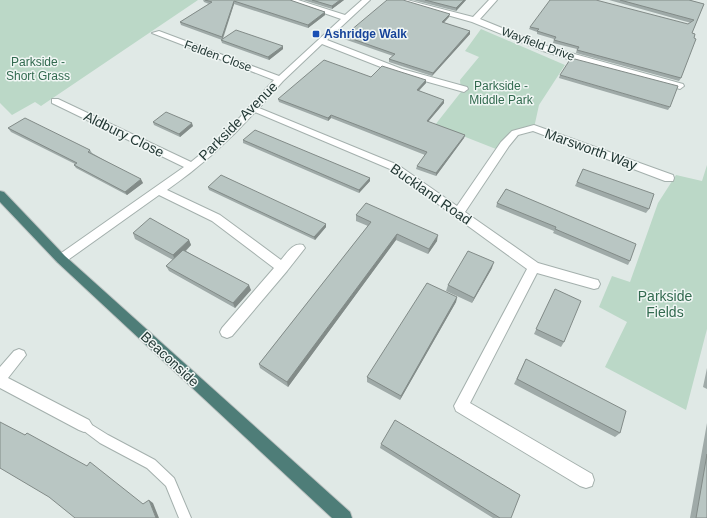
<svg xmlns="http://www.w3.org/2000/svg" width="707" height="518" font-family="Helvetica,sans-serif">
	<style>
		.green { fill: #bbd8c7 }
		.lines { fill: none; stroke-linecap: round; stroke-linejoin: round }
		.service-casing { stroke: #a4b0ad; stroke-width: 2 }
		.minor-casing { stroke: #a4b0ad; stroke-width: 2 }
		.trunk-casing { stroke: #bdc3c2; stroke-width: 2 }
		.service { fill: #fff; fill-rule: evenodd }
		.minor { fill: #fff; fill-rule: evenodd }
		.trunk { fill: #4e7d78; fill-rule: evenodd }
		.wall { fill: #9faaa8 }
		.shaded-wall { fill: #828b88 }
		.building { fill: #b9c6c3; stroke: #828b88 }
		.transit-dot { fill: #1a4fb4; stroke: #f0f6f4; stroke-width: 1.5 }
		.labels { text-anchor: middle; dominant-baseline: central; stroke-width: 3; stroke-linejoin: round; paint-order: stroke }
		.far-transit-label { font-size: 12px; font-weight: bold; fill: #164399; stroke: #f0f6f4; text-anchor: start }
		.far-street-label { font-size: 12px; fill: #233835; stroke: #f0f6f4 }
		.far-park-label { font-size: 12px; fill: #326a4f; stroke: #f0f6f4 }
		.street-label { font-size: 14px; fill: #233835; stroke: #f0f6f4 }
		.park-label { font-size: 14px; fill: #326a4f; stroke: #f0f6f4 }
	</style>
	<rect width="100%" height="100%" fill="#e0e9e6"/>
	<path class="green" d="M 0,0 L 198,0 L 41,106 L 35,102 L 12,115 L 0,103 Z
		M 481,29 L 565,65 L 539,105 L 534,128 L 515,133 L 501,151 L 435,125 L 461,92 L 460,80 L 479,57 L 465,51 Z
		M 707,165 L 707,329 L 686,410 L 605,367 L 627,322 L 599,307 L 612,276 L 630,282 L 658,203 L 676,175 L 702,181 Z"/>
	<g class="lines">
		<g class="service-casing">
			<path id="service" d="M 84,420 L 108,435 L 155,460 L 174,478 L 191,518 L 179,518 L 166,486 L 147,468 L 100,443 L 80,428 L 79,425 L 80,422 Z"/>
		</g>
		<g class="minor-casing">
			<path id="minor" d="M 287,0 L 298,0 L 345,15 L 362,0 L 370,0 L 327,40 L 402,69 L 467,87 L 468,89 L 464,92 L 396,73 L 322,44 L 283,81 L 259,108 L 398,165 L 457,206 L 501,142 L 512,131 L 534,125 L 673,175 L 674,178 L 673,181 L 665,181 L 533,131 L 518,135 L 509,146 L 465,212 L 538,263 L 594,279 L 598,280 L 600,284 L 598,288 L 594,289 L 537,273 L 470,403 L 592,474 L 594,480 L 592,486 L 586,488 L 580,486 L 456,411 L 454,406 L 527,269 L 390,169 L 255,112 C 228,142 200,167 167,190 L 220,215 L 281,260 C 287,253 293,242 303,245 L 305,248 L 287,271 L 232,336 L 227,338 L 222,336 L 220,332 L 222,328 L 274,268 L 212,221 L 159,195 L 65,262 L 57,262 L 55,259 L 57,256 L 184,167 L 52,103 L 52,99 L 58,99 L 191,162 L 223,136 L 274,80 L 152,33 L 159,31 L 279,76 L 341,19 Z
				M 394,0 L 407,0 L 473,17 L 489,0 L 497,0 L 480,19 L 549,47 L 683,84 L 684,86 L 680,89 L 568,59 L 543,51 L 472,22 Z
				M 19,349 L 24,351 L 26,355 L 8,378 L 89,420 L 92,425 L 89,430 L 84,432 L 79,430 L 0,388 L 0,367 L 14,351 Z"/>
		</g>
		<g class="trunk-casing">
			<path id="trunk" d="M 0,191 L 4,192 L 65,256 L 350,512 L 352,518 L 332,518 L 57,262 L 0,202 Z"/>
		</g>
		<use href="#service" class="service"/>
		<use href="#minor" class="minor"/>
		<use href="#trunk" class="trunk"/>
	</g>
	<path class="wall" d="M 203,0 L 290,0 L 325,12 L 325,15 L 308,28 L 234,4 L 223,39 L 283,49 L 269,60 L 222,43 L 221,40 L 222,40 L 181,25 L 180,22 L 209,4 L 204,2 Z
		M 303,0 L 344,0 L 332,9 Z
		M 413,0 L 466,0 L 456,11 Z
		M 609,0 L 689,0 L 704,4 L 692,33 L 681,78 L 679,81 L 576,53 L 577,49 L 553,43 L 554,39 L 537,34 L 537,32 L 529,29 L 530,27 L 688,24 L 691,23 Z
		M 449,17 L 444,23 L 470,31 L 470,34 L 432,76 L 389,62 L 389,59 L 393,56 L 344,39 L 344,36 Z
		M 560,75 L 670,107 L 668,110 L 559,78 Z
		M 371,77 L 426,83 L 419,91 L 444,103 L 428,122 L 465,135 L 464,138 L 436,176 L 416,169 L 417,166 L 425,155 L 331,118 L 328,121 L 279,102 L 278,99 Z
		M 153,122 L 193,126 L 180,137 L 154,125 Z
		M 8,128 L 90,150 L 92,153 L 143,183 L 127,195 L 76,168 L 74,165 L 75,164 L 11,132 Z
		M 243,140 L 370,178 L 370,181 L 359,193 L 243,143 Z
		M 583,169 L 649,209 L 646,213 L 575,186 Z
		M 208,187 L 326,227 L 315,240 L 209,190 Z
		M 506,189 L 630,261 L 628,265 L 553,233 L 554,231 L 496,207 L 497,203 Z
		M 356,215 L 437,241 L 428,254 L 396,240 L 288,387 L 260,368 L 259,364 L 368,226 L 356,221 Z
		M 133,233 L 189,240 L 191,245 L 186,251 L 251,290 L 235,308 L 169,271 L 166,266 L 173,260 L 135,239 Z
		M 492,268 L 472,303 L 446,291 L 448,285 Z
		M 555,289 L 564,342 L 561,347 L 534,334 Z
		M 457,297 L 456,302 L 400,400 L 367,382 L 367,377 Z
		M 526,359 L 620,433 L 615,437 L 514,384 Z
		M 707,368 L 707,389 L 703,387 Z
		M 707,423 L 707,518 L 690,518 Z
		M 381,444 L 511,518 L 493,518 L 380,448 Z"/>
	<path class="shaded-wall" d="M 340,0 L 344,0 L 332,9 L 332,6 Z
		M 464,0 L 466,0 L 456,11 L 456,8 Z
		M 234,1 L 234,4 L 222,40 L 222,37 Z
		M 325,12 L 325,15 L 308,28 L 308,25 Z
		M 450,14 L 449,17 L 441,25 L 442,22 Z
		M 470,31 L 470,34 L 432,76 L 433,73 Z
		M 283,46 L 283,49 L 269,60 L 268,57 Z
		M 426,80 L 426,83 L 416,93 L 417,90 Z
		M 444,100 L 444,103 L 426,124 L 427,121 Z
		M 331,115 L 331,118 L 328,121 L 328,118 Z
		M 192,123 L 193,126 L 180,137 L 179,134 Z
		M 465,135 L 464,138 L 436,176 L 436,173 Z
		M 370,178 L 370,181 L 359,193 L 359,190 Z
		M 141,179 L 143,183 L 127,195 L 125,192 Z
		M 326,224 L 326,227 L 315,240 L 314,237 Z
		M 397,234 L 396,240 L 288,387 L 287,382 Z
		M 438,235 L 437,241 L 428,254 L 429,249 Z
		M 189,240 L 191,245 L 175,261 L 173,255 Z
		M 494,262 L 492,268 L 472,303 L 474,298 Z
		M 249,285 L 251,290 L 235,308 L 233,303 Z
		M 457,297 L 456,302 L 400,400 L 401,396 Z
		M 149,500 L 153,503 L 159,518 L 156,518 Z"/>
	<path class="building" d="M 205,0 L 290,0 L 325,12 L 308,25 L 234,1 L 222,37 L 180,22 L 212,2 Z
		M 312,0 L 340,0 L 332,6 Z
		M 387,0 L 403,0 L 450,14 L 442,22 L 470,31 L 433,73 L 389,59 L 395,54 L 344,36 Z
		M 425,0 L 464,0 L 456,8 Z
		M 550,0 L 596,0 L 688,24 L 694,20 L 620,0 L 689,0 L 704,4 L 692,33 L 695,34 L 694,38 L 696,39 L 681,78 L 577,50 L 579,47 L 554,40 L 556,37 L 537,31 L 539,29 L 530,27 Z
		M 236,30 L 283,46 L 268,57 L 221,40 Z
		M 571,58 L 678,86 L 670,107 L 560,75 Z
		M 324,60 L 371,77 L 382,66 L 426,80 L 417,90 L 444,100 L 427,121 L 465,135 L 436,173 L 417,166 L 427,152 L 331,115 L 328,118 L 278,99 Z
		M 166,112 L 192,123 L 179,134 L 153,122 Z
		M 25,118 L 90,150 L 88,152 L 141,179 L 125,192 L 74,165 L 77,163 L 8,128 Z
		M 255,130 L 370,178 L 359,190 L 243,140 Z
		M 583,169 L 654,194 L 649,209 L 577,182 Z
		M 221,175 L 326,224 L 314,237 L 208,187 Z
		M 506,189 L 636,244 L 630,261 L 555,229 L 556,227 L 497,203 Z
		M 366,203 L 438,235 L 429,249 L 397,234 L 287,382 L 259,364 L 371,222 L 356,215 Z
		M 150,218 L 189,240 L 173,255 L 133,233 Z
		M 183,250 L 249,285 L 233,303 L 166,266 Z
		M 468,251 L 494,262 L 474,298 L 448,285 Z
		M 427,283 L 457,297 L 401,396 L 367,377 Z
		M 555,289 L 581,301 L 564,342 L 536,329 Z
		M 526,359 L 626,411 L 620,433 L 517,379 Z
		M 395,420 L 520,495 L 511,518 L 500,518 L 381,444 Z
		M 0,422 L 25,435 L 27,433 L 87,466 L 90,462 L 143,504 L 149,500 L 156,518 L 75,518 L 49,497 L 0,468 Z
		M 707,454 L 707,518 L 696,518 Z"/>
	<rect class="transit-dot" x="312" y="30" width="8" height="8" rx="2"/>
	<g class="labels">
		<g class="far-transit-label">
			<text x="324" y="34">Ashridge Walk</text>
		</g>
		<g class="far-street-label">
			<text transform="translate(538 44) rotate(20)">Wayfield Drive</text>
			<text transform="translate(218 56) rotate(20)">Felden Close</text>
		</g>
		<g class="far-park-label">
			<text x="38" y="62">Parkside -<tspan x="38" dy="14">Short Grass</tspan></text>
			<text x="501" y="86">Parkside -<tspan x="501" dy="14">Middle Park</tspan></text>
		</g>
		<g class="street-label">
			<text transform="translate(238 121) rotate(-45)">Parkside Avenue</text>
			<text transform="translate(124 134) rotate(26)">Aldbury Close</text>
			<text transform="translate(591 149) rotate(20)">Marsworth Way</text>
			<text transform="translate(431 194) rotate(35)">Buckland Road</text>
			<text transform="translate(170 359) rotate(43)">Beaconside</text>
		</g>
		<g class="park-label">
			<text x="665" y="296">Parkside<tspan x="665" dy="16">Fields</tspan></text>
		</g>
	</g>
</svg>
